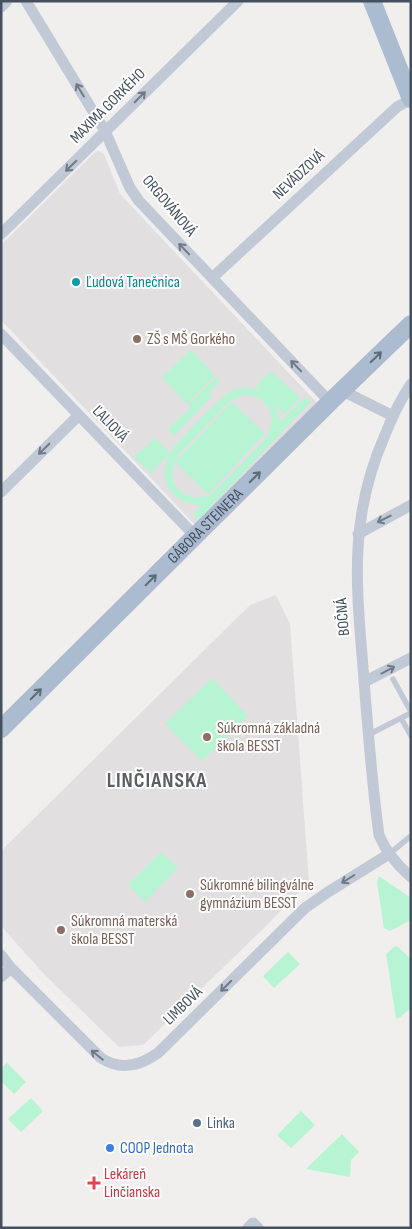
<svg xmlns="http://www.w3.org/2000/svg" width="412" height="1229" font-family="'Sofia Sans Condensed',sans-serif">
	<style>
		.education { fill: #e2dfe0 }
		.green { fill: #b7f4d3; fill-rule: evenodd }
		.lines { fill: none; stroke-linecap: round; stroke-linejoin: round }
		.lane { stroke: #c0c9d5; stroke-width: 5.5 }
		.street { stroke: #c0c9d5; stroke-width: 11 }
		.primary { stroke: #abbbd0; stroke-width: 18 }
		.oneway { stroke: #6f7a88 }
		.oneway2 { stroke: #5e6b7a }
		.culture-dot { fill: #0f9aa8; stroke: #fff; stroke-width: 2 }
		.education-dot { fill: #8d6e63; stroke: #fff; stroke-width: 2 }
		.service-dot { fill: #5c6f8a; stroke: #fff; stroke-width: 2 }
		.shop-dot { fill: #3f7fe0; stroke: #fff; stroke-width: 2 }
		.health-dot { fill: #e0444e; stroke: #fff; stroke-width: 2 }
		.labels { text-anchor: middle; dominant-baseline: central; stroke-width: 4; stroke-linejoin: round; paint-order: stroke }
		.street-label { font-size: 16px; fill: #44505e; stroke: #fff }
		.culture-label { font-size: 16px; fill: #0d838f; stroke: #fff; text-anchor: start }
		.education-label { font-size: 16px; fill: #785e54; stroke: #fff; text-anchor: start }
		.service-label { font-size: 16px; fill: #4e5e75; stroke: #fff; text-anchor: start }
		.shop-label { font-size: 16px; fill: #366cbe; stroke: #fff; text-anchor: start }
		.health-label { font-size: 16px; fill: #be3a42; stroke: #fff; text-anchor: start }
		.district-label { font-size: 21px; font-weight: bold; letter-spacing: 1px; fill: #5a5e64; stroke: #fff }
	</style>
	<rect width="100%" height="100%" fill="#f1eeee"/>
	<path class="education" d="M 99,151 L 104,154 L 120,194 L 319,405 L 197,527 L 1,320 L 1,245 L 95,152 Z
		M 276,595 L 290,624 L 309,882 L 262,930 L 143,1045 L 119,1047 L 43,973 L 1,926 L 1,851 L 250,605 Z"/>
	<path class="green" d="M 191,350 L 215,375 L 187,404 L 162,377 Z
		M 271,371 L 300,398 L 285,414 L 276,406 L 280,422 L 305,397 L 311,402 L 198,520 L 193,515 L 201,506 C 171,501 157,483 169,454 L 151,473 L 134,457 L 155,438 L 170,453 C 177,442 222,395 233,390 C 242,386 251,388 260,390 L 256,386 ZM 244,395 C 269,396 279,417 266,438 L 213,493 C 190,505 164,488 175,462 L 208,494 L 265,434 L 232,402 L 176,461 L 178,455 L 229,402 Z
		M 216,377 L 220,381 L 209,393 L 212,396 L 174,436 L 168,429 L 191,407 L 189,404 Z
		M 212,678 L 248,716 L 202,761 L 165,724 Z
		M 161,852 L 178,868 L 145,902 L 128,885 Z
		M 379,876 L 411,898 L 411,920 L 390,931 L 384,928 L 383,922 L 377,882 Z
		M 397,946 L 411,959 L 411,1008 L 398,1019 L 396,1018 L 386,954 L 394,947 Z
		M 288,952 L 300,964 L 274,988 L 263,976 Z
		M 7,1063 L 26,1082 L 14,1094 L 1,1081 L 1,1069 Z
		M 31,1098 L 43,1111 L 21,1132 L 8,1119 Z
		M 301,1111 L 315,1125 L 291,1148 L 277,1135 Z
		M 342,1134 L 359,1152 L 351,1160 L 350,1177 L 306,1169 Z"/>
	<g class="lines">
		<path class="lane" d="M 393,679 L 411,712
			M 401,718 L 411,736
			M 368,735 L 411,713
			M 389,854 L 411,836"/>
		<path class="street" d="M 26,1 L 105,131 L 130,188 L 139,201 L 330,402
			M 1,7 L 7,1
			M 1,234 L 238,1
			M 212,278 L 397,107 L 411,99
			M 1,334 L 195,536
			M 411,384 C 400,400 392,417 385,435 C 347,521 357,590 364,680 C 368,732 372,784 379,835 C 386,852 397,865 411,877
			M 341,390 L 393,416
			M 1,492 L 79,415
			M 358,534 L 411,505
			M 364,682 L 411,658
			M 1,955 L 11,968 L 101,1058 C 121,1071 140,1066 158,1053 L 305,908 L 328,892 L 389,854
			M 1,977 L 11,968
			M 248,1228 L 253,1223 L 258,1228"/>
		<g class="primary">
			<path d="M 372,1 L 411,99"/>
			<path id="s1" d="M 1,729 L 330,402 L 411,324"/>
		</g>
	</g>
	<defs><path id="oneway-shaft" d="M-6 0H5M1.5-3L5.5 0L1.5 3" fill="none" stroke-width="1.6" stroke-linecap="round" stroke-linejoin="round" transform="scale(1.25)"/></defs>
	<g class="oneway">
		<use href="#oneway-shaft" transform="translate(80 90) rotate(-121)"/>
		<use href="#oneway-shaft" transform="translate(140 97) rotate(-45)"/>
		<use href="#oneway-shaft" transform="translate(71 166) rotate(136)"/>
		<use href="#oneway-shaft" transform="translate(184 249) rotate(-134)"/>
		<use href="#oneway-shaft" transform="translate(296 366) rotate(-134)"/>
		<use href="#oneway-shaft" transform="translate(44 449) rotate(136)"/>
		<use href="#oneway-shaft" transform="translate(384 519) rotate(153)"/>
		<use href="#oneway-shaft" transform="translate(388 670) rotate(-28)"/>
		<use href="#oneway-shaft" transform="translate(348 879) rotate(148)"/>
		<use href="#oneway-shaft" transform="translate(226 986) rotate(135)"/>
		<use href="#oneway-shaft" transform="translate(97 1055) rotate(-141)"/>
	</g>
	<g class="oneway2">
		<use href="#oneway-shaft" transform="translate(376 357) rotate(-44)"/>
		<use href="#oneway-shaft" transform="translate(255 477) rotate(-45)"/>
		<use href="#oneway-shaft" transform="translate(151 580) rotate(-45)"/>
		<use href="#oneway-shaft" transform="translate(36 694) rotate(-45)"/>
	</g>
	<circle class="culture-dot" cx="76" cy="282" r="5"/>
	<g class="education-dot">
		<circle cx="137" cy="339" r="5"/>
		<circle cx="207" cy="737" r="5"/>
		<circle cx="190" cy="894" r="5"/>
		<circle cx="61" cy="930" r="5"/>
	</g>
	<circle class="service-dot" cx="197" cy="1123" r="5"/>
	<circle class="shop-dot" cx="110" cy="1148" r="5"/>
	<path class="health-dot" d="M91.5 1175.5h5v5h5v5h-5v5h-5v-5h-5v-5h5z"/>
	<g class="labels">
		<g class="street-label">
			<text transform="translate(108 106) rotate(-45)">MAXIMA GORKÉHO</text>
			<text transform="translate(299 175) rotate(-43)">NEVÄDZOVÁ</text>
			<text transform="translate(169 206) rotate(50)">ORGOVÁNOVÁ</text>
			<text transform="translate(110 424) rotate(46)">ĽALIOVÁ</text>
			<text stroke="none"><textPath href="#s1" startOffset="288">GÁBORA STEINERA</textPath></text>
			<text transform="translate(343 617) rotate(-95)">BOČNÁ</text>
			<text transform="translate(183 1006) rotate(-44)">LIMBOVÁ</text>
		</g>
		<g class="culture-label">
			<text x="86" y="282">Ľudová Tanečnica</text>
		</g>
		<g class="education-label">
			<text x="147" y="339">ZŠ s MŠ Gorkého</text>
			<text x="217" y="728">Súkromná základná<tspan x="217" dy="18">škola BESST</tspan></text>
			<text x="200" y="885">Súkromné bilingválne<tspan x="200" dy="18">gymnázium BESST</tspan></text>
			<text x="71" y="921">Súkromná materská<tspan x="71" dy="18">škola BESST</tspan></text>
		</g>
		<g class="service-label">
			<text x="207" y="1123">Linka</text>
		</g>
		<g class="shop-label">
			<text x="120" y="1148">COOP Jednota</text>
		</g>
		<g class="health-label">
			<text x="104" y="1174">Lekáreň<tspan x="104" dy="18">Linčianska</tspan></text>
		</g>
		<g class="district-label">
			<text x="157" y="780">LINČIANSKA</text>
		</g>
	</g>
	<rect width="412" height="1229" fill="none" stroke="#44505e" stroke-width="5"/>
</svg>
